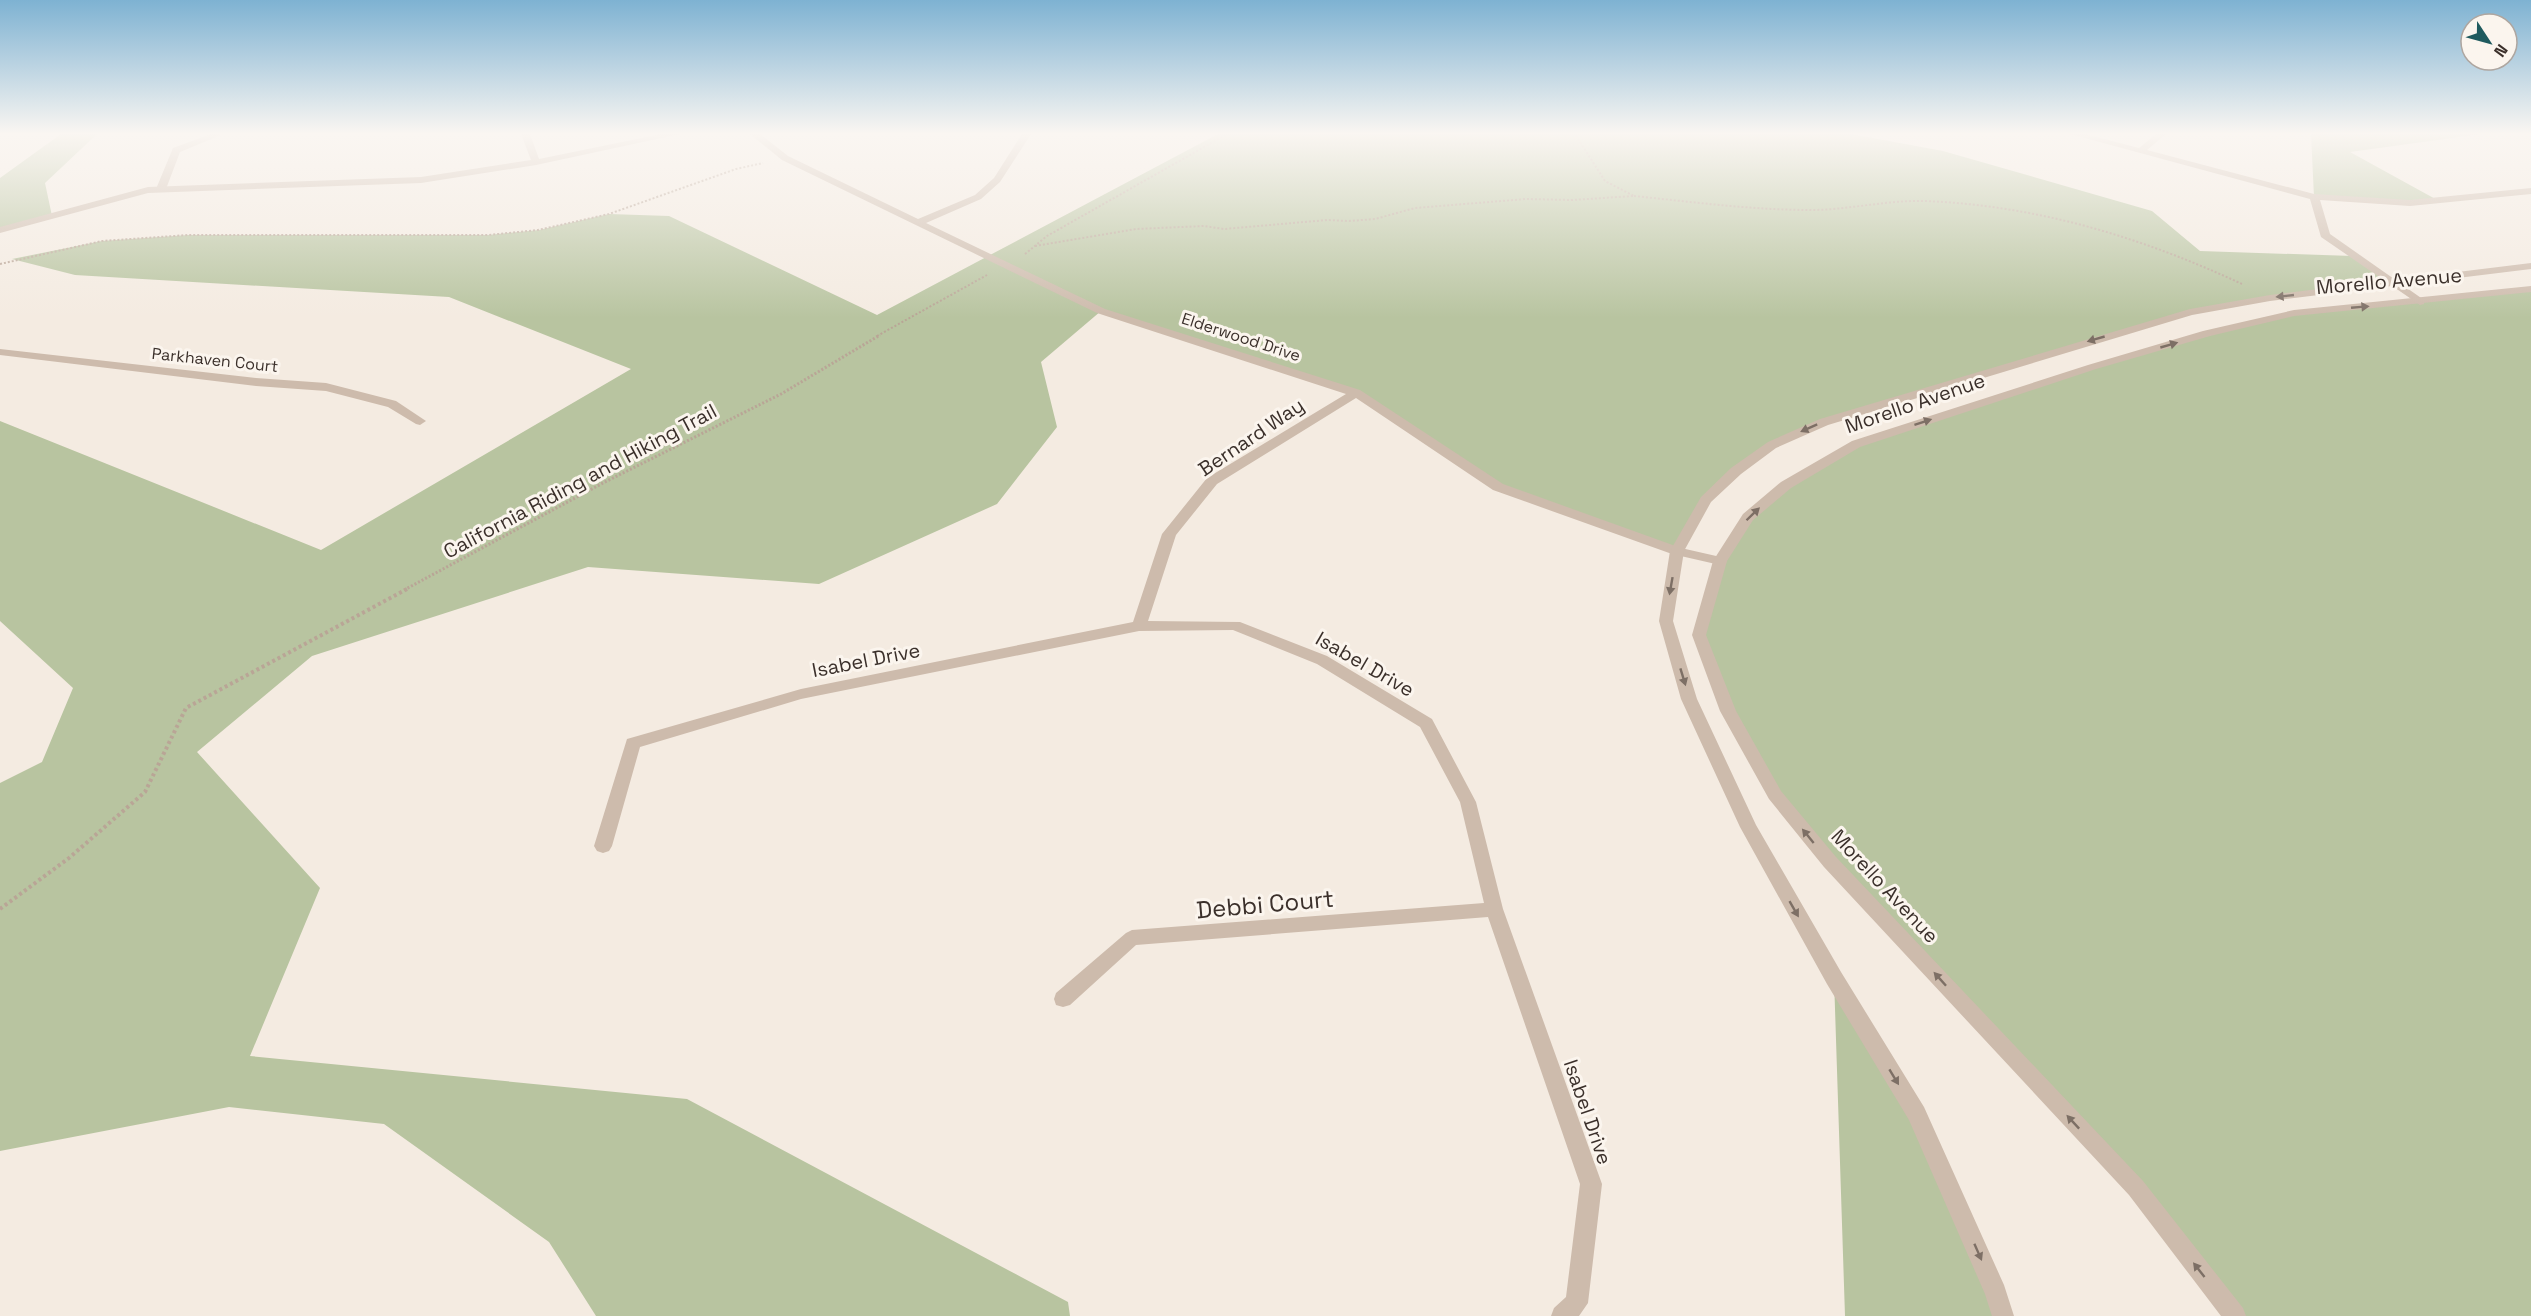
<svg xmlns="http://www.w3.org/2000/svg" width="2531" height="1316" font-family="'Space Grotesk',sans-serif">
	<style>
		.green { fill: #b8c4a0 }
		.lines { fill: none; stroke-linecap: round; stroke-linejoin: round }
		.path-far2 { stroke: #b9a596; stroke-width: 2; stroke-dasharray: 2 2; stroke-linecap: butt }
		.path-far1 { stroke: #b9a596; stroke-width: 3; stroke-dasharray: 2 2; stroke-linecap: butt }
		.path { stroke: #b9a596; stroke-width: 4; stroke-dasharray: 3 3; stroke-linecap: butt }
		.service { fill: #cdbbac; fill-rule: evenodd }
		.minor { fill: #cdbbac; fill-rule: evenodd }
		.tertiary { fill: #cdbbac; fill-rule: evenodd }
		.oneway { fill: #7d6f65 }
		.labels { text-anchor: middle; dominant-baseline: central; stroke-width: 6; stroke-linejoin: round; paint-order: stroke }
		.far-street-label { font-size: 16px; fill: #3b302b; stroke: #fbf5ee }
		.street-label { font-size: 20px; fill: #3b302b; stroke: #fbf5ee }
		.near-street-label { font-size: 24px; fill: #3b302b; stroke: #fbf5ee }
	</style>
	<rect width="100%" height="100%" fill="#f4ebe1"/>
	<path class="green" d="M 61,134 L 97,134 L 45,183 L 52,216 L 0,230 L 0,178 Z
		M 1218,134 L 1851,134 L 1943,151 L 2152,211 L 2200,251 L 2353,256 L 2392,285 L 2270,298 L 2189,312 L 1824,422 L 1772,445 L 1706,500 L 1677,551 L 1498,487 L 1356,393 L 1101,311 L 1041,362 L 1057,427 L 997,504 L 819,584 L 588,567 L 312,656 L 197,752 L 320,888 L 250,1056 L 687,1099 L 1068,1302 L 1070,1316 L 596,1316 L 549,1242 L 384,1124 L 229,1107 L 0,1151 L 0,783 L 42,762 L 73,688 L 0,621 L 0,421 L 321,550 L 631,369 L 449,297 L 75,275 L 12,259 L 102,241 L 188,235 L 488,235 L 539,230 L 609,214 L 669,216 L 877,315 Z
		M 2311,134 L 2481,134 L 2350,152 L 2439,201 L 2410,203 L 2314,197 Z
		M 2531,289 L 2531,1316 L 2235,1316 L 2136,1188 L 1775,795 L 1699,635 L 1720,561 L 1748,517 L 1786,485 L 1856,444 L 2092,367 L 2294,313 Z
		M 1834,978 L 1917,1114 L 2003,1316 L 1845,1316 Z"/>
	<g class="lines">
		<path class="path-far2" d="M 1634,196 C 1693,202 1752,210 1811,210 C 1848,210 1886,200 1924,201 C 2035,205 2141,237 2242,284
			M 1035,246 L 1136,229 L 1204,226 L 1224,229 L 1327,220 L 1349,221 L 1375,219 L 1415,208 L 1526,199 L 1572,200 L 1634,196 L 1605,181 L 1575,134
			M 1025,254 L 1047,236 L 1227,134
			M 0,264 L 102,241 L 188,235 L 488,235 L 538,230 L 609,214 L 736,169 L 763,163
			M 877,336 L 987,275"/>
		<path class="path-far1" d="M 404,590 L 603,483 L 781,394 L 880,335"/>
		<path class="path" d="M 0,909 L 69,858 L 145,792 L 186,708 L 407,589"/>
		<path class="service" d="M 211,134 L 221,135 L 180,152 L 166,189 L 158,191 L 156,189 L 173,148 Z"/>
		<path class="minor" d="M 521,134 L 530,134 L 539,159 L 661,134 L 680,134 L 536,165 L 421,183 L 148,193 L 0,233 L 0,227 L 148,187 L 421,177 L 531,160 Z
			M 750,134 L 760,134 L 788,156 L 918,219 L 975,195 L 994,178 L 1022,134 L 1031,134 L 1000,182 L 981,199 L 926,223 L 1105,309 L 1360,390 L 1503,484 L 1681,548 L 1725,558 L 1727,561 L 1725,564 L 1720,565 L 1672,554 L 1493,490 L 1356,398 L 1217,484 L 1176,535 L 1148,621 L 1240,622 L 1327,656 L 1432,719 L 1476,802 L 1503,909 L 1602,1184 L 1588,1303 L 1579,1316 L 1551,1316 L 1554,1308 L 1566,1297 L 1580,1184 L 1488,917 L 1136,945 L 1070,1005 L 1063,1007 L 1056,1005 L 1054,999 L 1056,993 L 1126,933 L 1132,930 L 1484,903 L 1460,802 L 1420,727 L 1317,664 L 1233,630 L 1139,631 L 801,699 L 640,747 L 612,846 L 609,851 L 603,853 L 597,851 L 594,846 L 627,739 L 801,689 L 1133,622 L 1162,534 L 1207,478 L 1346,394 L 1097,313 L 782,160 Z
			M 2070,134 L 2085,134 L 2139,148 L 2156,134 L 2166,134 L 2147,150 L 2314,194 L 2410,200 L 2531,188 L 2531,194 L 2410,206 L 2320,200 L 2330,234 L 2424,300 L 2424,304 L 2420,305 L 2321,237 L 2310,199 Z
			M 0,349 L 256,378 L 326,383 L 396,401 L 426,421 L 420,425 L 416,424 L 388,407 L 326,391 L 256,386 L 0,355 Z"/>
		<path class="tertiary" d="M 2531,263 L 2531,269 L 2270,301 L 2192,315 L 1828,425 L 1776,448 L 1741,474 L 1711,502 L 1684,551 L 1673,621 L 1697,699 L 1756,825 L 1841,972 L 1924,1107 L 2004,1285 L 2014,1316 L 1992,1316 L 1985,1294 L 1909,1120 L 1827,984 L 1740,827 L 1681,699 L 1659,621 L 1670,551 L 1701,497 L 1731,468 L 1768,442 L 1820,419 L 2190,309 L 2270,295 Z
			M 2531,286 L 2531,292 L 2294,316 L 2210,336 L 2096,369 L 1860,447 L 1791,488 L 1753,520 L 1727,561 L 1706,635 L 1736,711 L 1781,791 L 1836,857 L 2143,1181 L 2243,1308 L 2246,1316 L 2221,1316 L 2129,1195 L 1824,867 L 1769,799 L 1720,711 L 1692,635 L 1713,561 L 1743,514 L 1781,482 L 1852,441 L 2088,365 L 2203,331 L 2294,310 Z"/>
	</g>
	<defs><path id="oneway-solid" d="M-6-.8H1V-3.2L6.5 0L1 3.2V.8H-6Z" transform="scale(1.5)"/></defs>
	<g class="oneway">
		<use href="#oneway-solid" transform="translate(2285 296) rotate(174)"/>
		<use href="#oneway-solid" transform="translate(2360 307) rotate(-5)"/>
		<use href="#oneway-solid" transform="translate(2096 339) rotate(164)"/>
		<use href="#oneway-solid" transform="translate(2169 345) rotate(-16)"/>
		<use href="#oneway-solid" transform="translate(1923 422) rotate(-18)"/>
		<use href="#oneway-solid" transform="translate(1809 428) rotate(156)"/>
		<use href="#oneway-solid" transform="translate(1753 514) rotate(-44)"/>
		<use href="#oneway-solid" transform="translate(1671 586) rotate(100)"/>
		<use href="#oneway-solid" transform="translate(1683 677) rotate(73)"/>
		<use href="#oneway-solid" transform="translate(1808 836) rotate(-129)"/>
		<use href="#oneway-solid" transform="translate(1794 909) rotate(60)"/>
		<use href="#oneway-solid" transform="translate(1940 979) rotate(-132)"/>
		<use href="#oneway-solid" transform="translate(1894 1077) rotate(59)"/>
		<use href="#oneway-solid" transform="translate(2073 1122) rotate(-133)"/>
		<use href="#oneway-solid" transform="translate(1978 1252) rotate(66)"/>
		<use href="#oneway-solid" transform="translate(2199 1270) rotate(-128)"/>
	</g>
	<linearGradient id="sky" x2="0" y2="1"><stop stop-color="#7eb2d2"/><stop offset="0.42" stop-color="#faf6f2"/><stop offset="1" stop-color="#faf6f2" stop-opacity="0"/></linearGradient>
	<rect width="2531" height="318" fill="url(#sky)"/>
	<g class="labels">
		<g class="far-street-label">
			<text transform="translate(1241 337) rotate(18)">Elderwood Drive</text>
			<text transform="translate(215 360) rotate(6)">Parkhaven Court</text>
		</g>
		<g class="street-label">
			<text transform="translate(2389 281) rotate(-5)">Morello Avenue</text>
			<text transform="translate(1915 403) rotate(-19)">Morello Avenue</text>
			<text transform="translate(1251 437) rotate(-34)">Bernard Way</text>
			<text transform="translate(580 481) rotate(-28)">California Riding and Hiking Trail</text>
			<text transform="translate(866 660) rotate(-11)">Isabel Drive</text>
			<text transform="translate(1365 664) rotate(30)">Isabel Drive</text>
			<text transform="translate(1885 886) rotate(47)">Morello Avenue</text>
			<text transform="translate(1588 1112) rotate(71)">Isabel Drive</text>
		</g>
		<g class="near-street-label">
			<text transform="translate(1265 904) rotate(-5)">Debbi Court</text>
		</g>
	</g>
	<g transform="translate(2489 42) rotate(126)"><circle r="28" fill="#fbf5ee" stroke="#aea6a0" stroke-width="1.5"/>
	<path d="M0-4.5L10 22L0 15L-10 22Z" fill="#1f5a5e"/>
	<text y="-9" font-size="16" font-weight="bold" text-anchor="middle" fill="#3b302b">N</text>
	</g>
</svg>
